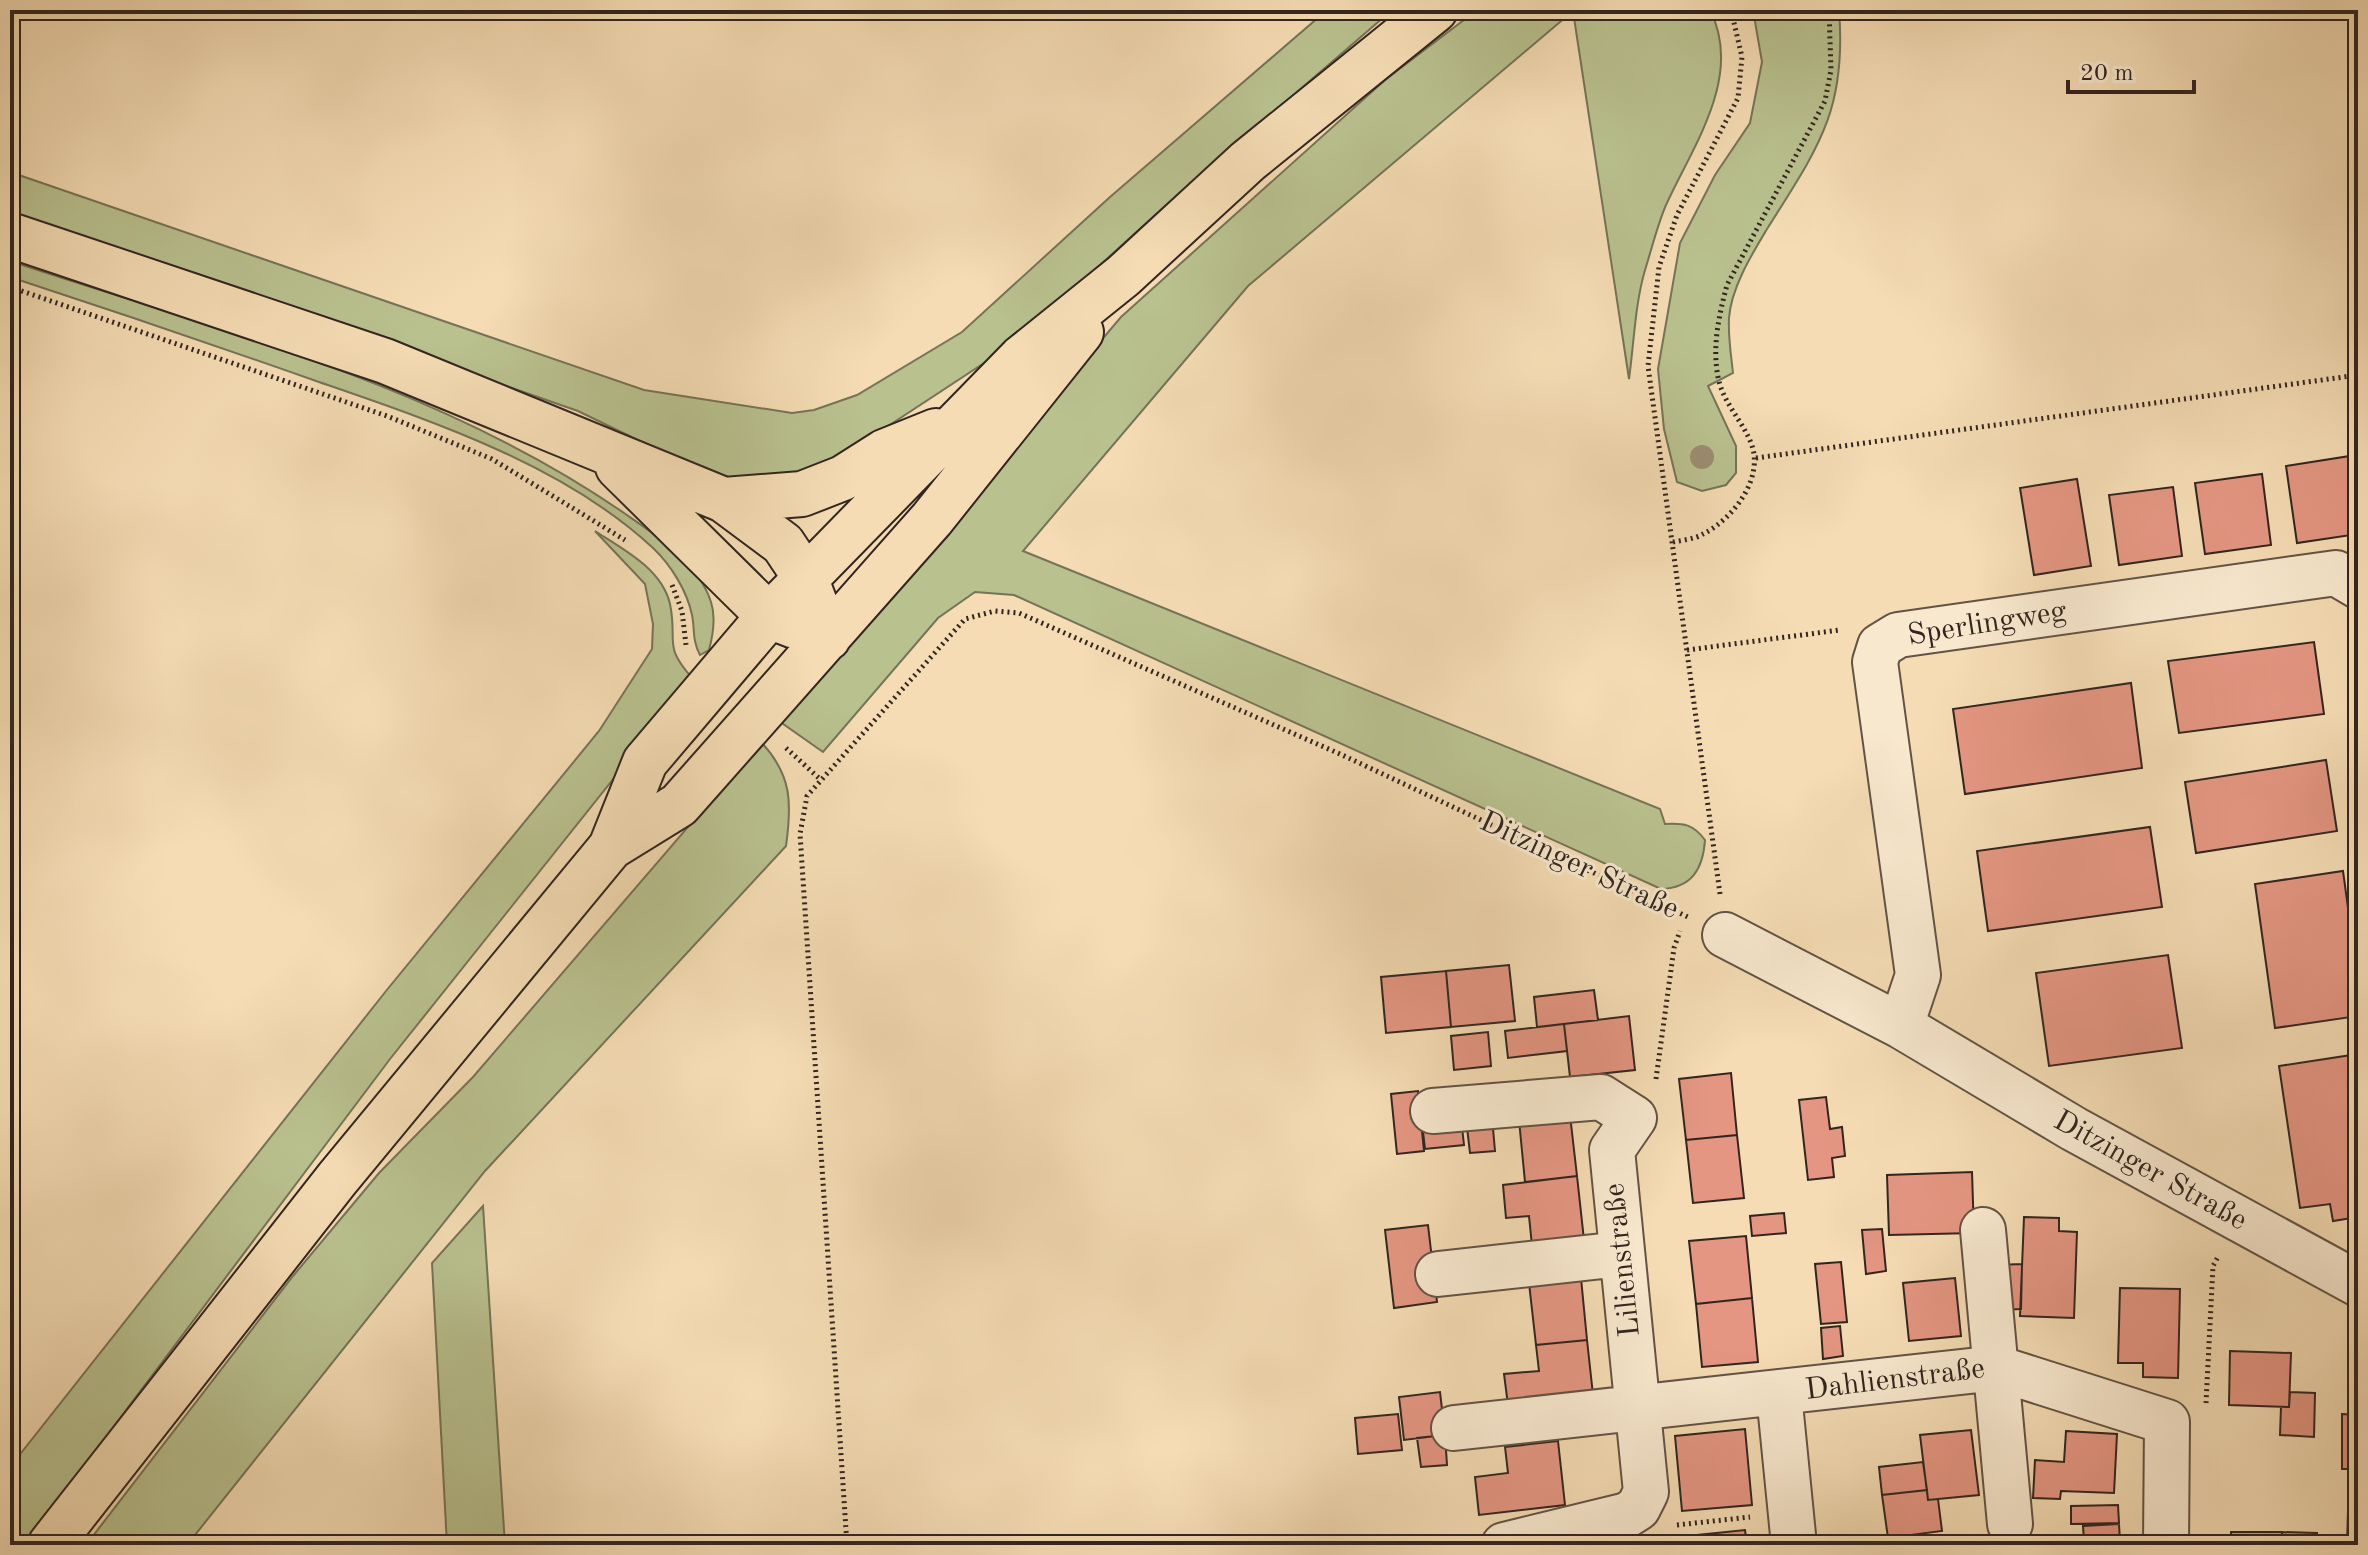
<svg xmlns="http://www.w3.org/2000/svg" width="2368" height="1555" font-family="'Old Standard TT',serif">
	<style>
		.green { fill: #b9c18f; stroke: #767357; stroke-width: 2 }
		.building { fill: #e49682; stroke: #32251f; stroke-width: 2 }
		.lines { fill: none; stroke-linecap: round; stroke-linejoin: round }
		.minor-casing { stroke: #635344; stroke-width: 48 }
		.major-casing { stroke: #32251f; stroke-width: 48 }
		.path { stroke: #32251f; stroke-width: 5; stroke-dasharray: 2 4; stroke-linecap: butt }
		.minor { stroke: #f8e8ce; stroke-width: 44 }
		.major { stroke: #f5dcb4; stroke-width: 44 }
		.tree { fill: #9c8d71 }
		.labels { text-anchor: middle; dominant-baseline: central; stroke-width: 6; stroke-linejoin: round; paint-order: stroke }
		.street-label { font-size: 30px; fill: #32251f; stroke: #f8e8ce }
	</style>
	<rect width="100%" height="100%" fill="#f5dcb4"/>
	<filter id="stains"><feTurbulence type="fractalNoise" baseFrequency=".0025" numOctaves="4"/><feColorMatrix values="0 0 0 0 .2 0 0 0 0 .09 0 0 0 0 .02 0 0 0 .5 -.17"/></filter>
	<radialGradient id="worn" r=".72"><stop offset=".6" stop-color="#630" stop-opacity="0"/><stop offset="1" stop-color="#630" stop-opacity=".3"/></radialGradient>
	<path class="green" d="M 1327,10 L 1392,10 L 1165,206 L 1013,344 L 850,451 L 787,478 L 714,477 L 578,411 L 10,213 L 10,172 L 644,390 L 792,413 L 814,410 L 857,395 L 962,332 L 1110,197 Z
		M 1477,10 L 1710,10 C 1744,77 1692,147 1666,205 C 1657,226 1652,248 1645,270 C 1635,304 1634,343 1629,379 L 1573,11 L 1248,286 L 1023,551 L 1660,809 L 1665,824 C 1684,823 1693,824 1705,840 C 1703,870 1691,888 1661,889 L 1014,595 L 975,592 L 938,618 L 823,752 L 779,721 L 1121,317 L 1385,80 Z
		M 1753,10 L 1839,10 C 1847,110 1818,148 1767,229 C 1752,254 1731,288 1729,318 C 1728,336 1731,355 1733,373 L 1708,386 L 1736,446 L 1736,473 L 1726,485 L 1702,491 L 1677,482 L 1664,429 L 1658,369 L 1680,243 L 1715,175 L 1750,123 L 1762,62 Z
		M 10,261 C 219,330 441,386 624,513 C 656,535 698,562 711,602 C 716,617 713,635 709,650 L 700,655 C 692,640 695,630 692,615 C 687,591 671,565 653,548 C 564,465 432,421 319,382 C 217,346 114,311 10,277 Z
		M 595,531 C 623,549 662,569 670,604 C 678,644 662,644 693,679 L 390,1059 L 60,1498 L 23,1545 L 10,1545 L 10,1467 L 386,991 L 599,731 L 652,649 L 653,624 L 645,584 Z
		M 761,742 C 792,775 792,803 786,846 L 485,1171 L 187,1545 L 86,1545 L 293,1276 L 379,1173 L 473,1077 Z
		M 483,1206 L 505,1545 L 447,1545 L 432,1263 Z"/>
	<path class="building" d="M 2350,456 L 2358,534 L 2297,543 L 2286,466 Z
		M 2262,474 L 2271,545 L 2205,554 L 2195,483 Z
		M 2077,479 L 2091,566 L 2034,575 L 2020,488 Z
		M 2173,487 L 2182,556 L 2119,565 L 2109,495 Z
		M 2314,642 L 2324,714 L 2179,733 L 2168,661 Z
		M 2131,683 L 2142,768 L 1965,794 L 1953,709 Z
		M 2326,760 L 2337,831 L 2196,853 L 2185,782 Z
		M 2150,827 L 2162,907 L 1988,931 L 1977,851 Z
		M 2343,871 L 2358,981 L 2358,1016 L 2275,1028 L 2255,884 Z
		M 2168,955 L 2182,1048 L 2049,1066 L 2036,973 Z
		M 1509,965 L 1515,1021 L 1451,1027 L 1446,971 Z
		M 1446,971 L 1451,1027 L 1386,1033 L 1381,977 Z
		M 1594,990 L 1598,1020 L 1537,1027 L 1534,997 Z
		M 1629,1016 L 1635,1070 L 1570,1077 L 1564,1024 Z
		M 1564,1024 L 1567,1051 L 1508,1058 L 1505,1031 Z
		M 1488,1032 L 1491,1066 L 1454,1070 L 1451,1036 Z
		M 2358,1054 L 2358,1217 L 2333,1221 L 2330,1204 L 2300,1208 L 2279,1066 Z
		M 1731,1073 L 1737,1135 L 1686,1140 L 1679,1079 Z
		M 1418,1091 L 1424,1151 L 1397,1154 L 1391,1094 Z
		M 1826,1097 L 1830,1129 L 1842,1127 L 1845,1156 L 1832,1158 L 1834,1177 L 1808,1180 L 1799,1100 Z
		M 1570,1115 L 1577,1176 L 1525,1182 L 1519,1120 Z
		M 1492,1117 L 1495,1151 L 1470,1153 L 1466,1119 Z
		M 1461,1118 L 1464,1145 L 1425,1149 L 1422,1123 Z
		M 1737,1135 L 1744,1198 L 1693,1203 L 1686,1140 Z
		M 1972,1172 L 1974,1233 L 1889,1235 L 1887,1175 Z
		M 1577,1176 L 1584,1240 L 1532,1246 L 1529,1216 L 1506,1218 L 1503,1185 Z
		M 1784,1213 L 1786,1233 L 1752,1236 L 1750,1216 Z
		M 2024,1217 L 2059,1218 L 2059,1231 L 2077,1232 L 2074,1318 L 2020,1316 Z
		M 1428,1225 L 1437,1302 L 1394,1308 L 1385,1230 Z
		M 1882,1229 L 1886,1271 L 1866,1274 L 1862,1230 Z
		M 1746,1236 L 1752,1298 L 1696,1304 L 1689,1241 Z
		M 1841,1262 L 1847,1322 L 1821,1324 L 1815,1264 Z
		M 2022,1264 L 2021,1309 L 2000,1310 L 1996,1265 Z
		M 1581,1278 L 1587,1340 L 1536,1345 L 1529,1283 Z
		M 1955,1278 L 1961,1336 L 1909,1341 L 1903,1283 Z
		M 2120,1288 L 2180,1289 L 2178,1378 L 2143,1377 L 2143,1363 L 2118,1363 Z
		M 1752,1298 L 1758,1362 L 1702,1367 L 1696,1304 Z
		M 1840,1326 L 1843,1356 L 1823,1359 L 1821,1328 Z
		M 1587,1340 L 1594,1404 L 1509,1413 L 1504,1374 L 1539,1371 L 1536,1345 Z
		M 2230,1351 L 2291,1353 L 2289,1407 L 2229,1405 Z
		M 1440,1392 L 1445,1435 L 1404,1440 L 1399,1397 Z
		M 2290,1392 L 2315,1393 L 2314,1437 L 2280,1435 L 2281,1407 L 2289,1407 Z
		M 1398,1414 L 1402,1450 L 1358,1454 L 1355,1418 Z
		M 2342,1414 L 2358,1415 L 2358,1469 L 2342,1469 Z
		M 1745,1429 L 1752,1505 L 1682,1511 L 1675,1436 Z
		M 1971,1430 L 1979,1495 L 1928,1500 L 1920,1435 Z
		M 2066,1431 L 2117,1434 L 2114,1493 L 2061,1491 L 2060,1499 L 2033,1498 L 2035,1460 L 2064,1462 Z
		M 1445,1435 L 1447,1465 L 1421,1467 L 1417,1438 Z
		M 1558,1441 L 1565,1505 L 1479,1515 L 1475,1477 L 1508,1473 L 1505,1447 Z
		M 1923,1462 L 1927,1490 L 1882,1495 L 1879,1467 Z
		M 1927,1490 L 1928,1500 L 1938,1499 L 1942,1531 L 1888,1538 L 1882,1495 Z
		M 2118,1505 L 2119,1523 L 2071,1524 L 2071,1506 Z
		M 2348,1511 L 2358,1512 L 2358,1545 L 2347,1545 Z
		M 2119,1524 L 2120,1541 L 2084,1542 L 2083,1526 Z
		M 1745,1530 L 1747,1545 L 1668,1545 L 1668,1538 Z
		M 2231,1532 L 2282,1532 L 2282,1545 L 2231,1545 Z
		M 2282,1532 L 2317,1533 L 2317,1545 L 2282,1545 Z"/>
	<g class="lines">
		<g class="minor-casing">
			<path id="minor" d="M 1725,935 L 1901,1026 L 2074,1129 L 2358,1284
				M 1901,1026 L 1918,975 L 1875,662 L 1880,646 L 1898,635 L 2336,573 L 2358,586
				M 1433,1111 L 1601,1097 L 1634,1118 L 1612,1150 L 1646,1492 L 1638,1508 L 1627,1515 L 1504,1545
				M 1983,1230 L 2010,1524
				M 1438,1274 L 1621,1254
				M 1779,1394 L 1794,1545
				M 1454,1428 L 1997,1368 L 2167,1422 L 2166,1545"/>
		</g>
		<g class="major-casing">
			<path id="major" d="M 10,235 L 385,361 L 724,500 L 783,544 L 805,577 L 828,638
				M 618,467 L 769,616 L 795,626
				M 724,500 L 802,494 L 843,478 L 884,452 L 936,431
				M 611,847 L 679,805 L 932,519 L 1081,332
				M 50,1545 L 337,1179 L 611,847 L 645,762 L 769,616 L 1021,358 L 1123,276 L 1248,161 L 1435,10"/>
		</g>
		<path class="path" d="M 10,287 L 387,416 L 492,459 L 625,540
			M 1756,458 L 2358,375
			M 1673,542 C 1683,540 1695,539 1703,534 C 1733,519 1765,478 1751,443 C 1742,420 1723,403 1718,377 C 1712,346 1719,315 1727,285 L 1825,101 L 1831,70 L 1829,10
			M 672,585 L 682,611 L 686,645
			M 1687,650 L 1840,630
			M 786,748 L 821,780
			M 1720,894 L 1648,366 L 1659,267 L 1677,215 L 1738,98 L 1742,57 L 1731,10
			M 1656,1079 L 1674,948 L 1680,931
			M 2206,1403 L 2213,1266 L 2219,1255
			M 1677,1525 L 1750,1517
			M 847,1545 L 800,834 L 807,796 L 965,619 L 995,611 L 1019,613 L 1340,754 L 1688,917"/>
		<use href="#minor" class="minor"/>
		<use href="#major" class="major"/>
	</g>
	<circle class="tree" cx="1702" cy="457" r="12"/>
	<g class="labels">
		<g class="street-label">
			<text transform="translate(1987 624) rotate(-9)">Sperlingweg</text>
			<text transform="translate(1579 866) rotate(25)">Ditzinger Straße</text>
			<text transform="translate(2150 1171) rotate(29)">Ditzinger Straße</text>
			<text transform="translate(1623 1260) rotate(-96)">Lilienstraße</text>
			<text transform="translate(1895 1380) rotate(-7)">Dahlienstraße</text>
		</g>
	</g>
	<rect width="2368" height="1555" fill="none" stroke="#f5dcb4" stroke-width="40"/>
	<rect x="12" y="12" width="2344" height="1531" fill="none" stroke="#32251f" stroke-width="4"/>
	<rect x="20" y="20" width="2328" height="1515" fill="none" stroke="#32251f" stroke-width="2"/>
	<path d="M2068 80v12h126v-12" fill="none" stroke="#32251f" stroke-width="4"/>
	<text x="2080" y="80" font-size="24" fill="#32251f" stroke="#f8e8ce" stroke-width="6" paint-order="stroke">20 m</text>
	<rect width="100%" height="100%" filter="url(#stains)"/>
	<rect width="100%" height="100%" fill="url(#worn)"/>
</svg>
